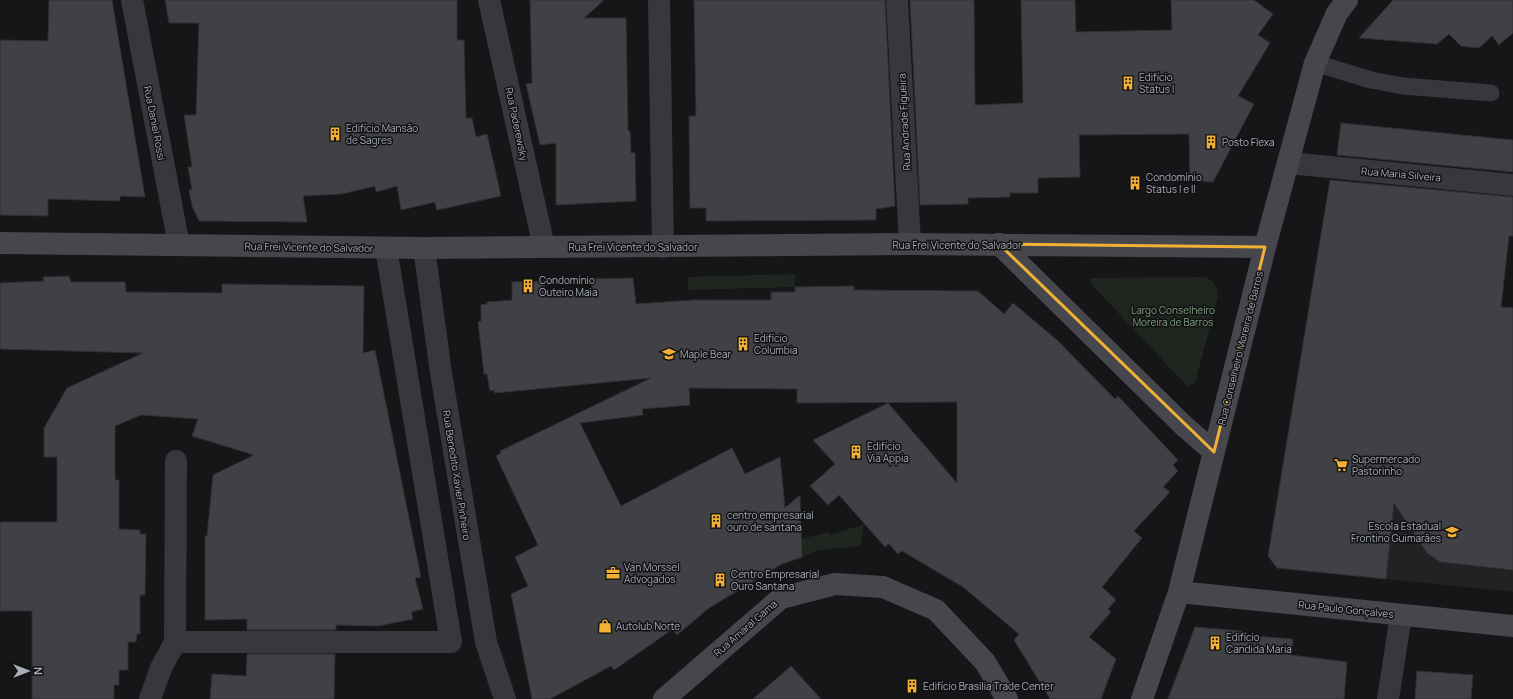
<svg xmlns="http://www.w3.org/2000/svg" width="1513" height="699" font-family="Manrope,sans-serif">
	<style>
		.built { fill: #222225 }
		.green { fill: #1e261f }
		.building { fill: #404145; stroke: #303034 }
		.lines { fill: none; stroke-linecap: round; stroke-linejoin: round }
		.lane { stroke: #37383d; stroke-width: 17 }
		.street { stroke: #37383d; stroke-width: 22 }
		.secondary { stroke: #45474d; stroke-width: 22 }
		.marked { fill: none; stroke: #f2b134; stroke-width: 3; stroke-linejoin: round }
		.labels { text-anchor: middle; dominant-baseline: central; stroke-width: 3; stroke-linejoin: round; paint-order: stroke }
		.poi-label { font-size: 10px; fill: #a8adb8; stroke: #111113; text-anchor: start }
		.street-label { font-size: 10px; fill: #a8adb8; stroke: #111113 }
		.park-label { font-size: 10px; fill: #7fa381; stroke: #111113 }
	</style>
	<rect width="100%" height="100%" fill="#161618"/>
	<path class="built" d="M 1404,407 L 1513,418 L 1513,592 L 1386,579 Z"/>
	<path class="green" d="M 795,274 L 795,287 L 688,290 L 688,277 Z
		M 1202,277 C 1213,278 1217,285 1218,296 L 1195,383 L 1188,387 L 1089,282 L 1091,278 Z
		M 864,524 L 861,546 L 819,550 L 802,557 L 801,539 L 829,532 L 830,535 Z"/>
	<path class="building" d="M 49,0 L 112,0 L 145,197 L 120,196 L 120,201 L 48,199 L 48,216 L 0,215 L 0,40 L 48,41 Z
		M 165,0 L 457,0 L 457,40 L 464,40 L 466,118 L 472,118 L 476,137 L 487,134 L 501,196 L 437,210 L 435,202 L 401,210 L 397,186 L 376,192 L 375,186 L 342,194 L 303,196 L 307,222 L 199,221 L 192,206 L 189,190 L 192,190 L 188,167 L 192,167 L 184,115 L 196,115 L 199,23 L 169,23 Z
		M 530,0 L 604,0 L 584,18 L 626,18 L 628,131 L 630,131 L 631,153 L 635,153 L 636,201 L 556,205 L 556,143 L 540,145 L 526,84 L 532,83 Z
		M 694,0 L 885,0 L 895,206 L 876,209 L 876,220 L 706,221 L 706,208 L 690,208 L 689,116 L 696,116 Z
		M 910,0 L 974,0 L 975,105 L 1023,103 L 1021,0 L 1075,0 L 1076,32 L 1172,30 L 1171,0 L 1254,0 L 1273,14 L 1258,35 L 1270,43 L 1238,96 L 1254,104 L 1213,182 L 1190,181 L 1189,134 L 1079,135 L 1080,177 L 1038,178 L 1038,193 L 1010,193 L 1010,197 L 968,198 L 968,204 L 920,205 Z
		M 1393,0 L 1513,0 L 1513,33 L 1499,45 L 1492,36 L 1479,48 L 1461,46 L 1449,34 L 1437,44 L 1359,38 Z
		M 1341,123 L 1513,140 L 1513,172 L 1337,155 Z
		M 1330,180 L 1513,197 L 1513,236 L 1509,236 L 1501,307 L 1513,308 L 1513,570 L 1440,562 L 1427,553 L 1394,503 L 1386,579 L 1277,568 L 1268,556 Z
		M 69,276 L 71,282 L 125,282 L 126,292 L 222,293 L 222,284 L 364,286 L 363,353 L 375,350 L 421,577 L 415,578 L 423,609 L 411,612 L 413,619 L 378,626 L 336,625 L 336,630 L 247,630 L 247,619 L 205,620 L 205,536 L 207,536 L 213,475 L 254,455 L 192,436 L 198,419 L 141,415 L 115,426 L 115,480 L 119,480 L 119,529 L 140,530 L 140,534 L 146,534 L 145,595 L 140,595 L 140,634 L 137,634 L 136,642 L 128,642 L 128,670 L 119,670 L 119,685 L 114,685 L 114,699 L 32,699 L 32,611 L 0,611 L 0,522 L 57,522 L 57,457 L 44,457 L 44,428 L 67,388 L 143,353 L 0,349 L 0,283 L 44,281 L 43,277 Z
		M 633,278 L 636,304 L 694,300 L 771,300 L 771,292 L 795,292 L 795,287 L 854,286 L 854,290 L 978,291 L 1004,314 L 1013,303 L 1057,340 L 1115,399 L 1118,396 L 1178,460 L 1173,465 L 1178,471 L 1163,487 L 1170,492 L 1134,531 L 1142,538 L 1102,587 L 1116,600 L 1108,609 L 1111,612 L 1089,637 L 1116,659 L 1101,699 L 1050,699 L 1014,640 L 1019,634 L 963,587 L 902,551 L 898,554 L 889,544 L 885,547 L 839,495 L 828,505 L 810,486 L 835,464 L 813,440 L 888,403 L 957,483 L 957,402 L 797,403 L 797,389 L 689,388 L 690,405 L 642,409 L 643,415 L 580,423 L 621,506 L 732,448 L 745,474 L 780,457 L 785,508 L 800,495 L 802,557 L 782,564 L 709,608 L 677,635 L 673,629 L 614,670 L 611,666 L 550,699 L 532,699 L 511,594 L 528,586 L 515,557 L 538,545 L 496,456 L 501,453 L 500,451 L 651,378 L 495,393 L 494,390 L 490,391 L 487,374 L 484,374 L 478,322 L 481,321 L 481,305 L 487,304 L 487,302 L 512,300 L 512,282 L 544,281 L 545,297 L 592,291 L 590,279 Z
		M 1195,627 L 1242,631 L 1242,635 L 1293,639 L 1291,655 L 1347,662 L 1344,699 L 1168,699 Z
		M 247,654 L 335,654 L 334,699 L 210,699 L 212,674 L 246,676 Z
		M 791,666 L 821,699 L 753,699 Z
		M 1417,671 L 1473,675 L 1471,699 L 1415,699 Z"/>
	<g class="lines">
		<path class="lane" d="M 1315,63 L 1371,80 L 1403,86 L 1491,93"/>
		<path class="street" d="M 132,0 L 179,245
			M 489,0 L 544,247
			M 659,0 L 663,247
			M 897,0 L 910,244
			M 1289,163 L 1513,185
			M 424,248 L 441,373 L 486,642 L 505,699
			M 175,642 L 451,642 L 386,248
			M 150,699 L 161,668 L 175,642 L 176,461
			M 1388,699 L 1401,615"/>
		<path class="secondary" d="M 0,243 L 424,248 L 910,244 L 1265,247
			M 999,244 L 1184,426 L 1214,452
			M 1179,592 L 1513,626
			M 664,699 L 781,598 L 835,584 L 883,587 L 936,610 L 985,662 L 1007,699
			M 1142,699 L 1179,592 L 1265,247 L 1315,63 L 1337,13 L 1347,0"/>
	</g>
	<path class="marked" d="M 999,244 L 1265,247 L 1214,452 Z"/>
	<defs>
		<g id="building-bare" transform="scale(1.08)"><path d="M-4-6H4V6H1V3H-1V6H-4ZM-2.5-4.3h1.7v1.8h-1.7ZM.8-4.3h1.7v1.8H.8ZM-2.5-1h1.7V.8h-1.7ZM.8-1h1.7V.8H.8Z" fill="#f2b134" stroke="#111113" stroke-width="2.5" paint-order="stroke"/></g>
		<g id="school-bare" transform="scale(1.08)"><path d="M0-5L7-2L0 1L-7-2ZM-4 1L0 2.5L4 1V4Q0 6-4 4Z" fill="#f2b134" stroke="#111113" stroke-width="2.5" paint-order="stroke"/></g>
		<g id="supermarket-bare" transform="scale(1.08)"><path d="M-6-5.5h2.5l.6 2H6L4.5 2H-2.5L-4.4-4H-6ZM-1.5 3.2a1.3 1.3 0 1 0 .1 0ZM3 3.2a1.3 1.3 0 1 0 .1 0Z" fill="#f2b134" stroke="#111113" stroke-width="2.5" paint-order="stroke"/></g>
		<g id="office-bare" transform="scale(1.08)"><path d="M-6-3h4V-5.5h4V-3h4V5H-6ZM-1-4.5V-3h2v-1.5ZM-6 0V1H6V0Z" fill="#f2b134" stroke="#111113" stroke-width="2.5" paint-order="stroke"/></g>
		<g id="shop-bare" transform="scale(1.08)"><path d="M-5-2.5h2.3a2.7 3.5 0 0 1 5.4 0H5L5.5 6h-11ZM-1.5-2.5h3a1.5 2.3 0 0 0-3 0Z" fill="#f2b134" stroke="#111113" stroke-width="2.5" paint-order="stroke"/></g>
	</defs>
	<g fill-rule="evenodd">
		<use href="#building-bare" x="1128" y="83"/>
		<use href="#building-bare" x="335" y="134"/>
		<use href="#building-bare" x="1211" y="142"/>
		<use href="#building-bare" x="1135" y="183"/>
		<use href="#building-bare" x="528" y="286"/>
		<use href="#building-bare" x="743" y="344"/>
		<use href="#school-bare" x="669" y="354"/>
		<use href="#building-bare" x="856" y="452"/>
		<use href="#supermarket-bare" x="1341" y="465"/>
		<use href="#building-bare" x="716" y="521"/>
		<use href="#school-bare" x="1452" y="532"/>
		<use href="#office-bare" x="613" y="573"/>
		<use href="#building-bare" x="720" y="580"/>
		<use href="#shop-bare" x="605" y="626"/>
		<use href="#building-bare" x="1215" y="643"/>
		<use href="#building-bare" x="912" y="686"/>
	</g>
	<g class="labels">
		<g class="poi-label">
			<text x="1139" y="77">Edifício<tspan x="1139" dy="12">Status I</tspan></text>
			<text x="346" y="128">Edifício Mansão<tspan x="346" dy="12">de Sagres</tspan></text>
			<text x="1222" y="142">Posto Flexa</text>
			<text x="1146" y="177">Condomínio<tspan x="1146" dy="12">Status I e II</tspan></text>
			<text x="539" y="280">Condomínio<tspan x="539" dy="12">Outeiro Maia</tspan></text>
			<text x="754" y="338">Edifício<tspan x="754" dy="12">Columbia</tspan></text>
			<text x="680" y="354">Maple Bear</text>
			<text x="867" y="446">Edifício<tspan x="867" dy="12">Via Appia</tspan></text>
			<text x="1352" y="459">Supermercado<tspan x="1352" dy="12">Pastorinho</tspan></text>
			<text x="727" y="515">centro empresarial<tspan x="727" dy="12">ouro de santana</tspan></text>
			<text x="1441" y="526" text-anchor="end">Escola Estadual<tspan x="1441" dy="12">Frontino Guimarães</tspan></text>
			<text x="624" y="567">Van Morssel<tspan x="624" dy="12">Advogados</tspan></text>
			<text x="731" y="574">Centro Empresarial<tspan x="731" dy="12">Ouro Santana</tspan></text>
			<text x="616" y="626">Autolub Norte</text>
			<text x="1226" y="637">Edifício<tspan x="1226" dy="12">Candida Maria</tspan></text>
			<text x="923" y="686">Edifício Brasilia Trade Center</text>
		</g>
		<g class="street-label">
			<text transform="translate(904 122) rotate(-93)">Rua Andrade Figueira</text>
			<text transform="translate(155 123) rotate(79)">Rua Daniel Rossi</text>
			<text transform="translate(517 124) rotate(78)">Rua Paderewsky</text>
			<text transform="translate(1401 174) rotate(5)">Rua Maria Silveira</text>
			<text x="957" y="245">Rua Frei Vicente do Salvador</text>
			<text transform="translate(309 247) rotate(1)">Rua Frei Vicente do Salvador</text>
			<text x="633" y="247">Rua Frei Vicente do Salvador</text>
			<text transform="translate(1240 348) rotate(-76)">Rua Conselheiro Moreira de Barros</text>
			<text transform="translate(457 475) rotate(81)">Rua Benedito Xavier Pinheiro</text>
			<text transform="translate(1346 609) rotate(6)">Rua Paulo Gonçalves</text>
			<text transform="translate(745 628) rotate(-41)">Rua Amaral Gama</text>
		</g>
		<g class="park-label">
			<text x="1173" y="310">Largo Conselheiro<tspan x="1173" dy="12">Moreira de Barros</tspan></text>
		</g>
	</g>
	<g transform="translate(28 671) rotate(90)" stroke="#111113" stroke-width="3" paint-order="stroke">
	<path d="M0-3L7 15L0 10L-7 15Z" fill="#a8adb8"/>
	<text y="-6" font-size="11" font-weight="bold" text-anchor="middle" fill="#a8adb8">N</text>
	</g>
</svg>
